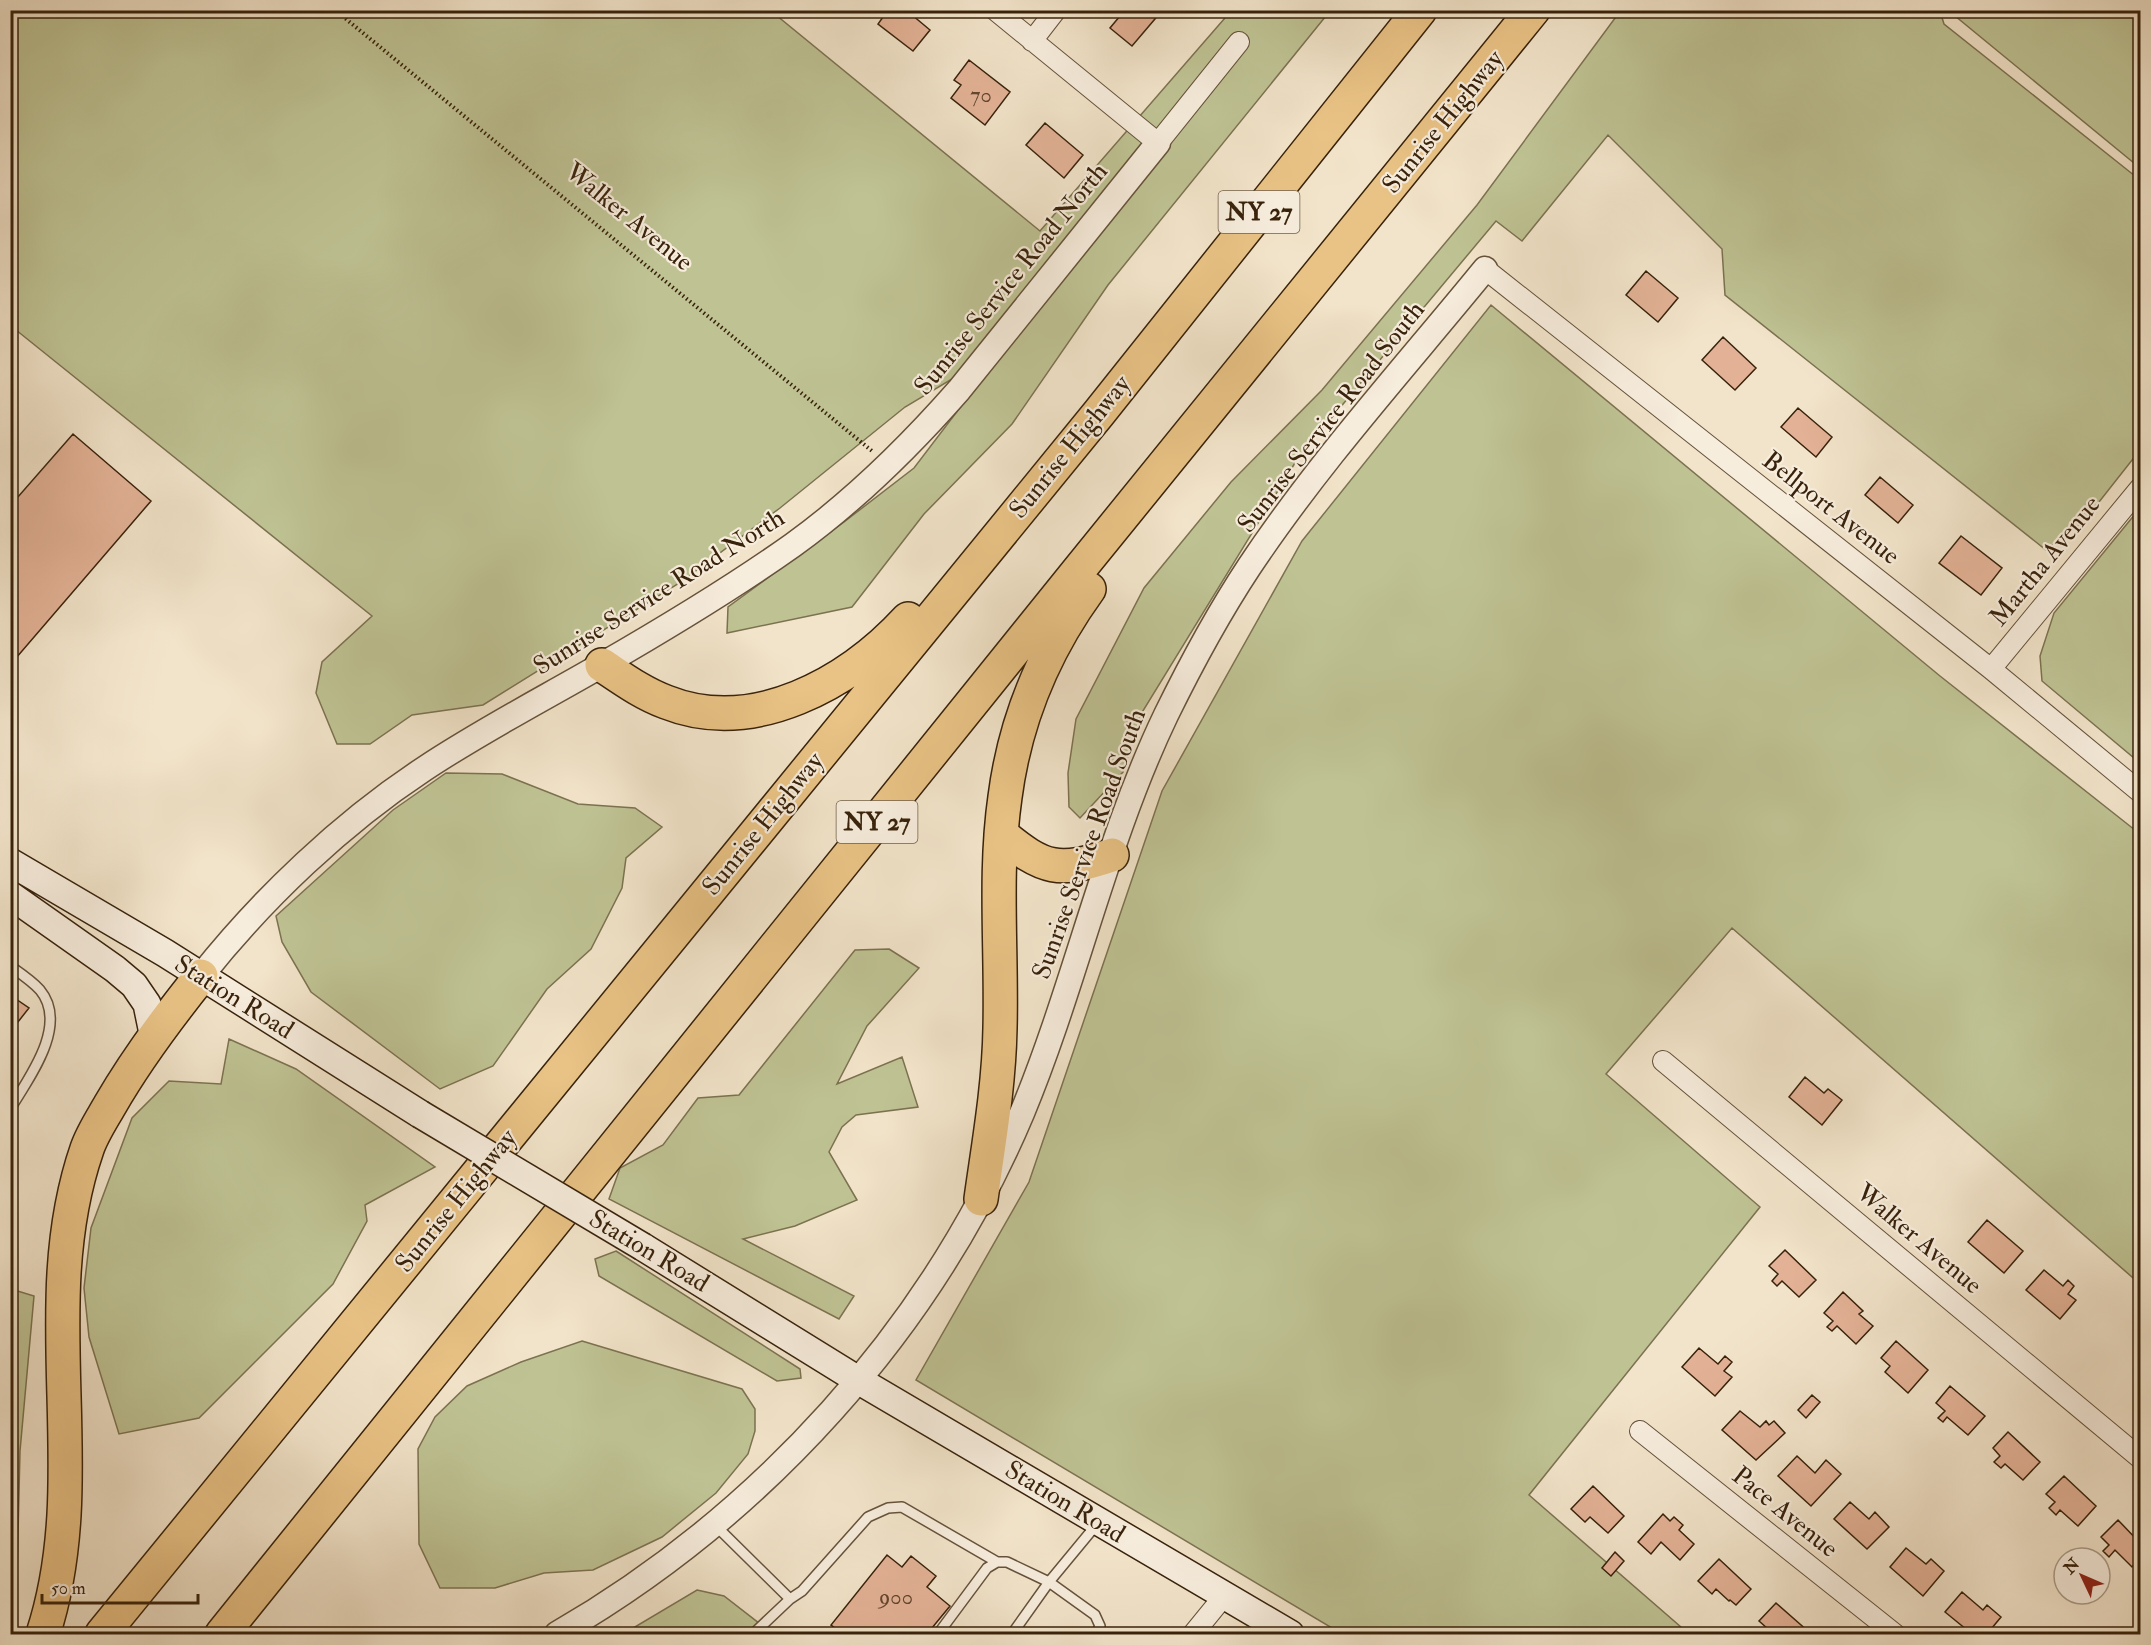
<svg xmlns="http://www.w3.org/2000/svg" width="2151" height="1645" font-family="'IM FELL Double Pica',serif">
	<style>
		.green { fill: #bfc394; stroke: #7c7250; stroke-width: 1.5 }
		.building { fill: #e3b296; stroke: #38220b; stroke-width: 1.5 }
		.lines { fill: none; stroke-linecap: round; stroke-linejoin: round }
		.service-casing { stroke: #66523b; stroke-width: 12 }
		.minor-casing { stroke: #66523b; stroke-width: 22 }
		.tertiary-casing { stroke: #66523b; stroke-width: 27 }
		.secondary-casing { stroke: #38220b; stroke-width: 30 }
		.motorway-casing { stroke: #38220b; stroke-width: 36 }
		.path { stroke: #38220b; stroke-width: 4; stroke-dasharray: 1.5 3; stroke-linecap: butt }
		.service { stroke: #f7eddd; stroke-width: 9 }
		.minor { stroke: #f7eddd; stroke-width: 20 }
		.tertiary { stroke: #f7eddd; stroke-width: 24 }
		.secondary { stroke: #f7eddd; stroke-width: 27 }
		.motorway { stroke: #e9c285; stroke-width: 33 }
		.secondary-bridge-casing { stroke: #38220b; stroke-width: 30; stroke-linecap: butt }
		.secondary-bridge { stroke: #f7eddd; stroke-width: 27 }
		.labels { text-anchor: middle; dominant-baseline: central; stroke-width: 4.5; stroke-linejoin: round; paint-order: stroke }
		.number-label { font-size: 22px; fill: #63462e }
		.shield { fill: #f7eddd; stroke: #715f4a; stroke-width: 1.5 }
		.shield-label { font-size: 24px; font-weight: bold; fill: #38220b }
		.street-label { font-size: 26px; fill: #38220b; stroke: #f7eddd }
	</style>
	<rect width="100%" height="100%" fill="#f2e4ca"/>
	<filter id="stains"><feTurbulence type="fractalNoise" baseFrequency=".00333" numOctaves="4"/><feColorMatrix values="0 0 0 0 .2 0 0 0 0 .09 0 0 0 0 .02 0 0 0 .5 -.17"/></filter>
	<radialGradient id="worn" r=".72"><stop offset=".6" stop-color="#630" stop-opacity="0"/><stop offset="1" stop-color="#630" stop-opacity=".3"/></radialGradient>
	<path class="green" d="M 1621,10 L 1940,11 L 1944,24 L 2140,180 L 2140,450 L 2084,521 L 2046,550 L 1725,295 L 1722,249 L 1608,135 L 1522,241 L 1496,221 L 1298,458 L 1141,714 L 1123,772 L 1080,818 L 1069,807 L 1068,773 L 1076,719 L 1144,588 L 1231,482 L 1322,390 L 1477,205 Z
		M 10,11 L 771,11 L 1040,231 L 1231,11 L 1330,11 L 1108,285 L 1012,424 L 924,514 L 852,607 L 727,633 L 728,607 L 844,522 L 914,468 L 1007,346 L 905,407 L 780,508 L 681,582 L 483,705 L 412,715 L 370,744 L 337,744 L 316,693 L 322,662 L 372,616 L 11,326 Z
		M 1949,11 L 2140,11 L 2140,168 Z
		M 1491,305 L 1940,676 L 2140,834 L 2140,1284 L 1732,928 L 1606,1074 L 1760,1207 L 1529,1495 L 1689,1634 L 1342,1634 L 916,1380 L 1029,1182 L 1162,791 L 1302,541 Z
		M 2140,508 L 2140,763 L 2042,681 L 2040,656 L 2054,613 Z
		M 446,773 L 502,774 L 578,804 L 635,808 L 662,827 L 626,858 L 622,888 L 591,949 L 547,989 L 493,1066 L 440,1089 L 311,992 L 282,942 L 276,916 L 393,810 Z
		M 889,949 L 919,968 L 867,1026 L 837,1084 L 902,1057 L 918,1107 L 856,1115 L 842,1127 L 829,1152 L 857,1200 L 795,1226 L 743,1239 L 854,1296 L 839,1319 L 609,1199 L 620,1168 L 663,1145 L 698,1098 L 739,1095 L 855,950 Z
		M 229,1039 L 296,1069 L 435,1167 L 365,1205 L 367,1221 L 333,1284 L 199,1418 L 119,1434 L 89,1337 L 84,1288 L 91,1228 L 132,1118 L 169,1081 L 221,1084 Z
		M 616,1251 L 800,1369 L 801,1378 L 777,1381 L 599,1276 L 595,1259 Z
		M 11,1289 L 34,1296 L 20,1451 L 17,1576 L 11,1594 Z
		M 582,1341 L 742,1389 L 755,1409 L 755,1431 L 748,1454 L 716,1493 L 662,1537 L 593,1570 L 544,1573 L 495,1588 L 440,1588 L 419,1544 L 418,1449 L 435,1417 L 467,1386 L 521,1362 Z
		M 697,1590 L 724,1596 L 773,1634 L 623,1634 Z"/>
	<path class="building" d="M 888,10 L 906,10 L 930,30 L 913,51 L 878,24 Z
		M 1125,10 L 1156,10 L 1160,13 L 1132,46 L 1110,28 Z
		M 969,60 L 1010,92 L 985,125 L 951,98 L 961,85 L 954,80 Z
		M 1045,123 L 1083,155 L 1064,178 L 1026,145 Z
		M 1646,271 L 1678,298 L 1658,322 L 1626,295 Z
		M 1723,337 L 1756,368 L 1735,390 L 1702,360 Z
		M 1798,408 L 1832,437 L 1816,457 L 1781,427 Z
		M 73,434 L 151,501 L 10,665 L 10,506 Z
		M 1880,477 L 1913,505 L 1898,523 L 1865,495 Z
		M 1961,536 L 2002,568 L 1981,595 L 1939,563 Z
		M 10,995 L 29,1008 L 10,1032 Z
		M 1805,1077 L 1824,1093 L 1828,1089 L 1842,1100 L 1822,1125 L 1789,1097 Z
		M 1987,1220 L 2023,1251 L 2004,1273 L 1968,1242 Z
		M 1785,1250 L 1816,1280 L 1799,1297 L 1782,1281 L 1777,1286 L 1772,1281 L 1778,1274 L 1769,1266 Z
		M 2044,1270 L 2063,1286 L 2068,1280 L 2074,1286 L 2068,1294 L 2076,1300 L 2060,1319 L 2026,1290 Z
		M 1843,1292 L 1863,1311 L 1859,1314 L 1873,1326 L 1856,1344 L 1837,1326 L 1832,1331 L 1827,1327 L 1833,1321 L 1824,1313 Z
		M 1896,1341 L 1928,1370 L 1908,1393 L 1885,1372 L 1890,1366 L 1881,1358 Z
		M 1699,1348 L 1718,1364 L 1725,1356 L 1732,1362 L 1724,1371 L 1732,1377 L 1715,1396 L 1682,1367 Z
		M 1950,1386 L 1985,1416 L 1968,1435 L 1947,1417 L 1943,1422 L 1938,1418 L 1945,1411 L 1936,1403 Z
		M 1812,1395 L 1820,1402 L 1806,1418 L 1798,1410 Z
		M 1740,1411 L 1760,1427 L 1766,1421 L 1769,1425 L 1774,1421 L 1785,1433 L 1756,1460 L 1722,1430 Z
		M 2008,1432 L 2040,1462 L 2023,1480 L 2005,1464 L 2001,1468 L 1994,1462 L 2000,1456 L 1993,1448 Z
		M 1797,1456 L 1815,1473 L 1826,1460 L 1841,1474 L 1811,1506 L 1778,1476 Z
		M 2064,1476 L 2096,1506 L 2078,1526 L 2060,1510 L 2056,1515 L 2049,1508 L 2055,1502 L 2046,1494 Z
		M 1593,1486 L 1624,1516 L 1608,1533 L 1590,1517 L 1585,1522 L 1571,1509 Z
		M 1850,1502 L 1869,1519 L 1875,1512 L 1889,1527 L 1867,1549 L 1834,1519 Z
		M 1663,1514 L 1670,1521 L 1674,1517 L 1683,1525 L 1679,1530 L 1694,1544 L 1680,1560 L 1661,1542 L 1651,1554 L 1638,1542 Z
		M 2118,1520 L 2140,1543 L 2140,1558 L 2132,1567 L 2115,1550 L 2109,1557 L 2103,1551 L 2109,1545 L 2101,1537 Z
		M 1906,1548 L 1926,1564 L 1931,1559 L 1944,1571 L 1923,1596 L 1890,1567 Z
		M 1615,1552 L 1624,1561 L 1611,1576 L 1602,1568 Z
		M 887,1555 L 902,1567 L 911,1556 L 936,1576 L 927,1587 L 950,1606 L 927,1634 L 843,1634 L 831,1625 Z
		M 1719,1559 L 1751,1589 L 1736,1605 L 1730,1600 L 1729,1601 L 1716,1589 L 1712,1594 L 1698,1581 Z
		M 1962,1592 L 1983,1610 L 1987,1605 L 2001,1617 L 1987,1634 L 1972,1634 L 1945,1612 Z
		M 1776,1603 L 1809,1632 L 1807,1634 L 1763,1634 L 1768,1629 L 1759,1621 Z"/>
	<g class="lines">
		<g class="service-casing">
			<path id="service" d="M 10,966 C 20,973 32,981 40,990 C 69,1025 29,1078 10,1109
				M 715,1525 L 790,1599 L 802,1591 L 868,1517 L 888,1508 L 902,1507 L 997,1562
				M 753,1634 L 790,1599
				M 938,1634 L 987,1568 L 997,1562 L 1007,1562 L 1049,1582 L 1095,1615 L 1100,1626 L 1096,1634
				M 1012,1634 L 1049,1582 L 1097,1524"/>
		</g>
		<g class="minor-casing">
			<path id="minor" d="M 995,10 L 1158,143 L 1239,42
				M 1032,41 L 1056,10
				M 1485,269 L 1991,669 L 2140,792
				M 1991,669 L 2140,488
				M 1663,1061 L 2140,1458
				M 1640,1431 L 1895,1634
				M 1193,1634 L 1224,1596"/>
		</g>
		<g class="tertiary-casing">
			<path id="tertiary" d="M 201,976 C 263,898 342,823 424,769 C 481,731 541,700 600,666 C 666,628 731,589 793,545 C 854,501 909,447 959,390 L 1158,143
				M 557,1634 C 761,1516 930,1331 1022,1113 C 1076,983 1105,842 1166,715 C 1191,664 1218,614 1249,567 C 1319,462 1405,367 1485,269"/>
		</g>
		<g class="secondary-casing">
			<path id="secondary" d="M 10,862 L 165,953 L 420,1114
				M 10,895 L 115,969 L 134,985 L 147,1004 L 154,1038
				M 643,1247 L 858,1380 L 1290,1634"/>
		</g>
		<g class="motorway-casing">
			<path id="motorway" d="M 602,665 C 623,679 642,693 666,702 C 754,737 849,683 908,619
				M 1001,834 C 1044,870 1059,873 1112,855
				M 981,1199 C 989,1142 999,1086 1000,1028 C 1002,951 994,873 1005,797 C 1015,720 1044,651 1089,589
				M 43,1634 C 95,1475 32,1308 87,1149 C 92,1134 102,1119 110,1105 C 136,1060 168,1017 201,976
				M 102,1634 L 1099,413 L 1420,10
				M 222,1634 L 1078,571 L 1533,10"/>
		</g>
		<path class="path" d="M 335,10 L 872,451"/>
		<use href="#service" class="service"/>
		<use href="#minor" class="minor"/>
		<use href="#tertiary" class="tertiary"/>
		<use href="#secondary" class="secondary"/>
		<use href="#motorway" class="motorway"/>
		<g class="secondary-bridge-casing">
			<path id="secondary-bridge" d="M 420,1114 L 643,1247"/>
		</g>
		<use href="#secondary-bridge" class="secondary-bridge"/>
	</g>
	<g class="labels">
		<g class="number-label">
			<text x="981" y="95">70</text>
			<text x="896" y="1597">900</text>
		</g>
		<g class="shield">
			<rect x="1218.5" y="191" width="81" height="42" rx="4.5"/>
			<rect x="836.5" y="801" width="81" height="42" rx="4.5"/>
		</g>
		<g class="shield-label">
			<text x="1259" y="212">NY 27</text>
			<text x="877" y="822">NY 27</text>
		</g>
		<g class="street-label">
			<text transform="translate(1443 122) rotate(-51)">Sunrise Highway</text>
			<text transform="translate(629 217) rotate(39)">Walker Avenue</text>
			<text transform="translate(1011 279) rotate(-51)">Sunrise Service Road North</text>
			<text transform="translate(1331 417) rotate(-52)">Sunrise Service Road South</text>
			<text transform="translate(1070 447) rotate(-51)">Sunrise Highway</text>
			<text transform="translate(1831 508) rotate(38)">Bellport Avenue</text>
			<text transform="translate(2045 561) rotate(-51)">Martha Avenue</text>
			<text transform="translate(659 592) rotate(-32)">Sunrise Service Road North</text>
			<text transform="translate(763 824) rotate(-51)">Sunrise Highway</text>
			<text transform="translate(1089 844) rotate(-70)">Sunrise Service Road South</text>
			<text transform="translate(234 997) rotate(32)">Station Road</text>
			<text transform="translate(456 1201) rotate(-51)">Sunrise Highway</text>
			<text transform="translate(1919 1239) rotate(40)">Walker Avenue</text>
			<text transform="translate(649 1251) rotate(31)">Station Road</text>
			<text transform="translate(1065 1502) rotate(31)">Station Road</text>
			<text transform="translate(1785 1512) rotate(39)">Pace Avenue</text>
		</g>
	</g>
	<rect width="2151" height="1645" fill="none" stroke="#f2e4ca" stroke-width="36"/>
	<rect x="12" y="12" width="2127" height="1621" fill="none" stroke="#38220b" stroke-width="3"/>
	<rect x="18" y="18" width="2115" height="1609" fill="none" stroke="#38220b" stroke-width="1.5"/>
	<g transform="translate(2082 1576) rotate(314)"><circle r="28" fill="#f7eddd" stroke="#ab9c89" stroke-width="1.5"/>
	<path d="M0-4.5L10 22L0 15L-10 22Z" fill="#8f2418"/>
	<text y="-9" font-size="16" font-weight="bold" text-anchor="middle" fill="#38220b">N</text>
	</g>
	<path d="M42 1594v9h156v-9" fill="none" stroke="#38220b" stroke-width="3"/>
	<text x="51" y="1594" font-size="18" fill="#38220b" stroke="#f7eddd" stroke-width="4.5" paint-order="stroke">50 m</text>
	<rect width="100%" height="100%" filter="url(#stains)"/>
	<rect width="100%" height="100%" fill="url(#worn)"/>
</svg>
